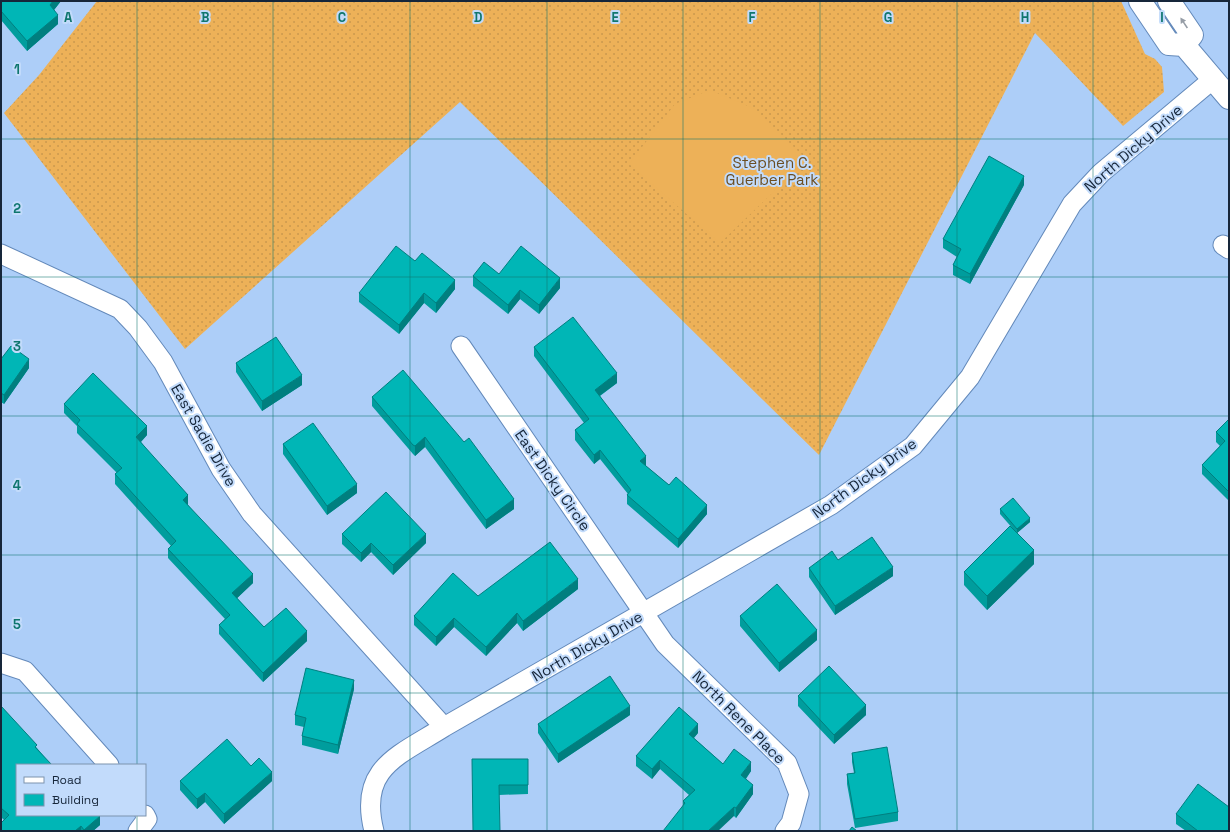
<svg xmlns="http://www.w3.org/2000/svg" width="1230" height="832" font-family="'Space Grotesk',sans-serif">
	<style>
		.grass { fill: url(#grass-dots) }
		.pitch { fill: #edb158 }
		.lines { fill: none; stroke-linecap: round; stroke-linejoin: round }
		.minor-casing { stroke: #6389ba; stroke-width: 21 }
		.tertiary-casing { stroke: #6389ba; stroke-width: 24 }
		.minor { stroke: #fff; stroke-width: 19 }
		.tertiary { stroke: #fff; stroke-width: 22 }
		.wall { fill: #009d9d }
		.shaded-wall { fill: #007f7f }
		.building { fill: #00b6b6; stroke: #007f7f }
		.oneway { fill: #969da6 }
		.grid { fill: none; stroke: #0f766e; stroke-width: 1; stroke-opacity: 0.55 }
		.labels { text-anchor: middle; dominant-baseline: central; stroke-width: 4; stroke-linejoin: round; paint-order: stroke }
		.street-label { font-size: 15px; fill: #16263a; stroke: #c2dbfb }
		.park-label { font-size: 15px; fill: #6b4e22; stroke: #c2dbfb }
		.grid-label { font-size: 13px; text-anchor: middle; font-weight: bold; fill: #0f766e; stroke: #c2dbfb; stroke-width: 4; stroke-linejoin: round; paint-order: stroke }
	</style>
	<defs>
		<pattern id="grass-dots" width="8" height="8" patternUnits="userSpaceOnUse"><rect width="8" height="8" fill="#edb158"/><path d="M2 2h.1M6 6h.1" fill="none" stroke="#ca984d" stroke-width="1.8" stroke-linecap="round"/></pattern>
	</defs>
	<rect width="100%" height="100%" fill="#adcef8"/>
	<path class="grass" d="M 97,1 L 1121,1 L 1145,54 L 1155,59 L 1162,67 L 1164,92 L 1123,126 L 1035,33 L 819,455 L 460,102 L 185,349 L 4,113 L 39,75 Z"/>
	<path class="pitch" d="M 710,90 L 755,109 L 807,160 L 720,243 L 629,164 L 675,104 Z"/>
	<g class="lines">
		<g class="minor-casing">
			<path id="minor" d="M 1223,245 L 1229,249
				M 1,254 L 120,309 L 138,328 L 163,362 L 221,469 L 252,514 L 444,727
				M 461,346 L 665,644 L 787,763 L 799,794 L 791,823 L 785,831
				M 1,663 L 25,671 L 109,765
				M 138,831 L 147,819 L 145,815
				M 374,831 C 358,768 398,756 444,727 L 831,505 L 913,446 L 970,377 L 1072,204 L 1101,173 L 1212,80"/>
		</g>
		<g class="tertiary-casing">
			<path id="tertiary" d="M 1140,1 L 1169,44 L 1184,45 L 1192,35 L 1169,1
				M 1184,45 L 1229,98"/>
		</g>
		<use href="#minor" class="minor"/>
		<use href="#tertiary" class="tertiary"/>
	</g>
	<path class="wall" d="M 1,1 L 61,1 L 54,10 L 58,24 L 27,51 L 1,20 Z
		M 1024,185 L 970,284 L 953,275 L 953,265 L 957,257 L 943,248 L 943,239 Z
		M 415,261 L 455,289 L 436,313 L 424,303 L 399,334 L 359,302 L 359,293 Z
		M 499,274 L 560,288 L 539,314 L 520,299 L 508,314 L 473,286 L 473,276 Z
		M 534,347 L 617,383 L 600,396 L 646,465 L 646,466 L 669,485 L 707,514 L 678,548 L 627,504 L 627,495 L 628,494 L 600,459 L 594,464 L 575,440 L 575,430 L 584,423 L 534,356 Z
		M 1,359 L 29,368 L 4,404 L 1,402 Z
		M 236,363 L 302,385 L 262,411 L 236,372 Z
		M 372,397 L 464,442 L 514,509 L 486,529 L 425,447 L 415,456 L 413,454 L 372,406 Z
		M 64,404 L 147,435 L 141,442 L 188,504 L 188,505 L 253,583 L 237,598 L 264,627 L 307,641 L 263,682 L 219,634 L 219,625 L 225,619 L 168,558 L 168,549 L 171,546 L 115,484 L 115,474 L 117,473 L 77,433 L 77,426 L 64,413 Z
		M 1229,419 L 1229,501 L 1202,474 L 1202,465 L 1220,446 L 1216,442 L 1216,432 Z
		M 283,444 L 357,493 L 327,515 L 283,454 Z
		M 1000,509 L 1030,522 L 1017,533 L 1034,564 L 987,610 L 964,585 L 964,572 L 1014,530 L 1000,514 Z
		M 342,534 L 426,543 L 393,575 L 371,552 L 361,562 L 342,544 Z
		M 838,560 L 893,576 L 835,615 L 809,577 L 809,568 Z
		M 578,589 L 523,631 L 517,623 L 486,656 L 454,627 L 436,646 L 414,625 L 414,616 L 478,596 Z
		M 740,616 L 817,640 L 779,672 L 740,626 Z
		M 354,689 L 338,754 L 302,745 L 302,736 L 304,727 L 295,725 L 295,715 Z
		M 798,696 L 866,715 L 834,744 L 798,706 Z
		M 1,706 L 37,748 L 100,825 L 93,831 L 1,831 L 4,820 L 1,817 Z
		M 630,715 L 558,763 L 538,733 L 538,724 Z
		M 698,733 L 694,738 L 723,764 L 751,771 L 746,779 L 753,794 L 736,818 L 734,816 L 683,805 L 683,801 L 689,795 L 660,769 L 652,779 L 636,766 L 636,756 Z
		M 852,753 L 898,812 L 898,821 L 855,828 L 847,784 L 847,774 L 854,773 L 852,762 Z
		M 472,759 L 528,759 L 528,794 L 499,795 Z
		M 251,766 L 272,781 L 224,824 L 205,802 L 197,809 L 180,790 L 180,781 Z
		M 1176,814 L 1229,831 L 1186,831 L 1176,824 Z"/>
	<path class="shaded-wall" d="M 53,1 L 61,1 L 50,15 L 50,5 Z
		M 58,15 L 58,24 L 27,51 L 27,41 Z
		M 1024,176 L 1024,185 L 970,284 L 970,274 Z
		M 560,278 L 560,288 L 539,314 L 539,305 Z
		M 455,280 L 455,289 L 436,313 L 436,303 Z
		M 520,290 L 520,299 L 508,314 L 508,305 Z
		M 424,293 L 424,303 L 399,334 L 399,325 Z
		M 29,359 L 29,368 L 4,404 L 4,395 Z
		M 617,373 L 617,383 L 595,399 L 595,390 Z
		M 302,375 L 302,385 L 262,411 L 262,401 Z
		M 147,426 L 147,435 L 136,447 L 136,437 Z
		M 425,437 L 425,447 L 415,456 L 415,446 Z
		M 600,450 L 600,459 L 594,464 L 594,455 Z
		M 646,456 L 646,465 L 640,470 L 640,461 Z
		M 357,484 L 357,493 L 327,515 L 327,506 Z
		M 188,495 L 188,504 L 183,509 L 183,500 Z
		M 514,499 L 514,509 L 486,529 L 486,520 Z
		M 707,505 L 707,514 L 678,548 L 678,539 Z
		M 1030,518 L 1030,522 L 1017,533 L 1017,529 Z
		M 426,534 L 426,543 L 393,575 L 393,565 Z
		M 371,543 L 371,552 L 361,562 L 361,553 Z
		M 1034,550 L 1034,564 L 987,610 L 987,596 Z
		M 893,567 L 893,576 L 835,615 L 835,606 Z
		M 253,574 L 253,583 L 232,603 L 232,593 Z
		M 578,579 L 578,589 L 523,631 L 523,621 Z
		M 517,613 L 517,623 L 486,656 L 486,647 Z
		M 454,618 L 454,627 L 436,646 L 436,637 Z
		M 817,630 L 817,640 L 779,672 L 779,663 Z
		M 307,631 L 307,641 L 263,682 L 263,673 Z
		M 354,680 L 354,689 L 338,754 L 338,745 Z
		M 866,705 L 866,715 L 834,744 L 834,735 Z
		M 630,706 L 630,715 L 558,763 L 558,754 Z
		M 698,724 L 698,733 L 689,743 L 689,734 Z
		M 660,760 L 660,769 L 652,779 L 652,769 Z
		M 751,762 L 751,771 L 741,785 L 741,775 Z
		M 272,772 L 272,781 L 224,824 L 224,814 Z
		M 753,785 L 753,794 L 736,818 L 736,808 Z
		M 205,793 L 205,802 L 197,809 L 197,799 Z
		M 734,807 L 734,816 L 718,831 L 708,831 Z
		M 100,816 L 100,825 L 93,831 L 84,831 L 84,830 Z
		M 81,826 L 81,831 L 75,831 Z"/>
	<path class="building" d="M 1,1 L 53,1 L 50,5 L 58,15 L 27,41 L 1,11 Z
		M 989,156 L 1024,176 L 970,274 L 953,265 L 961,249 L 943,239 Z
		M 396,246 L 415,261 L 422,253 L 455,280 L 436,303 L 424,293 L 399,325 L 359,293 Z
		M 521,246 L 560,278 L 539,305 L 520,290 L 508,305 L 473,276 L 484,262 L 499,274 Z
		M 573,317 L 617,373 L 595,390 L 646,456 L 640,461 L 669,485 L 676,477 L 707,505 L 678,539 L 627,495 L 631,490 L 600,450 L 594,455 L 575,430 L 589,419 L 534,347 Z
		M 276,337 L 302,375 L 262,401 L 236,363 Z
		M 11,346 L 29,359 L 4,395 L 1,393 L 1,359 Z
		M 403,370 L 464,442 L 469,438 L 514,499 L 486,520 L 425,437 L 415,446 L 413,445 L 372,397 Z
		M 93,373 L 147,426 L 136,437 L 188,495 L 183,500 L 253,574 L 232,593 L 264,627 L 286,608 L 307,631 L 263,673 L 219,625 L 230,615 L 168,549 L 176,541 L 115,474 L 122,468 L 77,424 L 80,420 L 64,404 Z
		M 1229,419 L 1229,492 L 1202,465 L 1225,441 L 1216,432 Z
		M 313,423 L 357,484 L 327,506 L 283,444 Z
		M 386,492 L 426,534 L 393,565 L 371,543 L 361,553 L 342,534 Z
		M 1013,498 L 1030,518 L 1017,529 L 1000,509 Z
		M 1010,526 L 1034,550 L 987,596 L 964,572 Z
		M 872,537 L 893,567 L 835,606 L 809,568 L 832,551 L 838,560 Z
		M 550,542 L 578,579 L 523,621 L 517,613 L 486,647 L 454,618 L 436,637 L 414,616 L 453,573 L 478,596 Z
		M 777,584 L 817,630 L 779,663 L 740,616 Z
		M 829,666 L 866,705 L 834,735 L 798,696 Z
		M 306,668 L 354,680 L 338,745 L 302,736 L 306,718 L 295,715 Z
		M 610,676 L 630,706 L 558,754 L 538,724 Z
		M 1,706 L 37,745 L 35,747 L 52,765 L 17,765 L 17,815 L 99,815 L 100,816 L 84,830 L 81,826 L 75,831 L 1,831 L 1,823 L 9,815 L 1,808 Z
		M 679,707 L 698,724 L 689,734 L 723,764 L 734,749 L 751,762 L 741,775 L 753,785 L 736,808 L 734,807 L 708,831 L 663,831 L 685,803 L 683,801 L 695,790 L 660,760 L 652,769 L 636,756 Z
		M 227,739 L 251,766 L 259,758 L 272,772 L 224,814 L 205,793 L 197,799 L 180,781 Z
		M 887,747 L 898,812 L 855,819 L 847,774 L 855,773 L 852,753 Z
		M 472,759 L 528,759 L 528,785 L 499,785 L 500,831 L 473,831 Z
		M 1198,784 L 1229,807 L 1229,831 L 1198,831 L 1176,814 Z
		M 852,827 L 857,831 L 849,831 Z"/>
	<defs><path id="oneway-solid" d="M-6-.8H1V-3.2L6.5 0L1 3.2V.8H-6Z"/></defs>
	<use class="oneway" href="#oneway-solid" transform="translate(1184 23) rotate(-124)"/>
	<path class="grid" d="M 137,1 L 137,765M 273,1 L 273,831M 410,1 L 410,831M 547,1 L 547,831M 683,1 L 683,831M 820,1 L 820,831M 957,1 L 957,831M 1093,1 L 1093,831M 1,139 L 1229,139M 1,277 L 1229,277M 1,416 L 1229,416M 1,555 L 1229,555M 1,693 L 1229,693M 137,815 L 137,831"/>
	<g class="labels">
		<g class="street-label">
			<text transform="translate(1133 148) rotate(-41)">North Dicky Drive</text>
			<text transform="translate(204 435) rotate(60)">East Sadie Drive</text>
			<text transform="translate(864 478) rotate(-36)">North Dicky Drive</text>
			<text transform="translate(553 480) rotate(55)">East Dicky Circle</text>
			<text transform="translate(587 646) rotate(-30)">North Dicky Drive</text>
			<text transform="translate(739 717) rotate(45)">North Rene Place</text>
		</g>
		<g class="park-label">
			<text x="772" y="162">Stephen C.<tspan x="772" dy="17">Guerber Park</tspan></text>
		</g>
	</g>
	<g class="grid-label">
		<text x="68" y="22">A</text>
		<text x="205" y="22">B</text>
		<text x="342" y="22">C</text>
		<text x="478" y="22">D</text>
		<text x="615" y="22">E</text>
		<text x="752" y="22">F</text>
		<text x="888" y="22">G</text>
		<text x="1025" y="22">H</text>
		<text x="1162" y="22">I</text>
		<text x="17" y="74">1</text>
		<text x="17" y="213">2</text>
		<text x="17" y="351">3</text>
		<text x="17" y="490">4</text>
		<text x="17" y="629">5</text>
	</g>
	<rect width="1230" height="832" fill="none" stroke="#16263a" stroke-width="4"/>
	<rect x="16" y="764" width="130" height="52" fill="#c2dbfb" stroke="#7d93ae"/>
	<rect x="24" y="777" width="20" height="6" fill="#ffffff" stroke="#7d93ae"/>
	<text x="52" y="784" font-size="12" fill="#16263a">Road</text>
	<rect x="24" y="794" width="20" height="12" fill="#00b6b6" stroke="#7d93ae"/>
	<text x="52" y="804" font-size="12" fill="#16263a">Building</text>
</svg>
